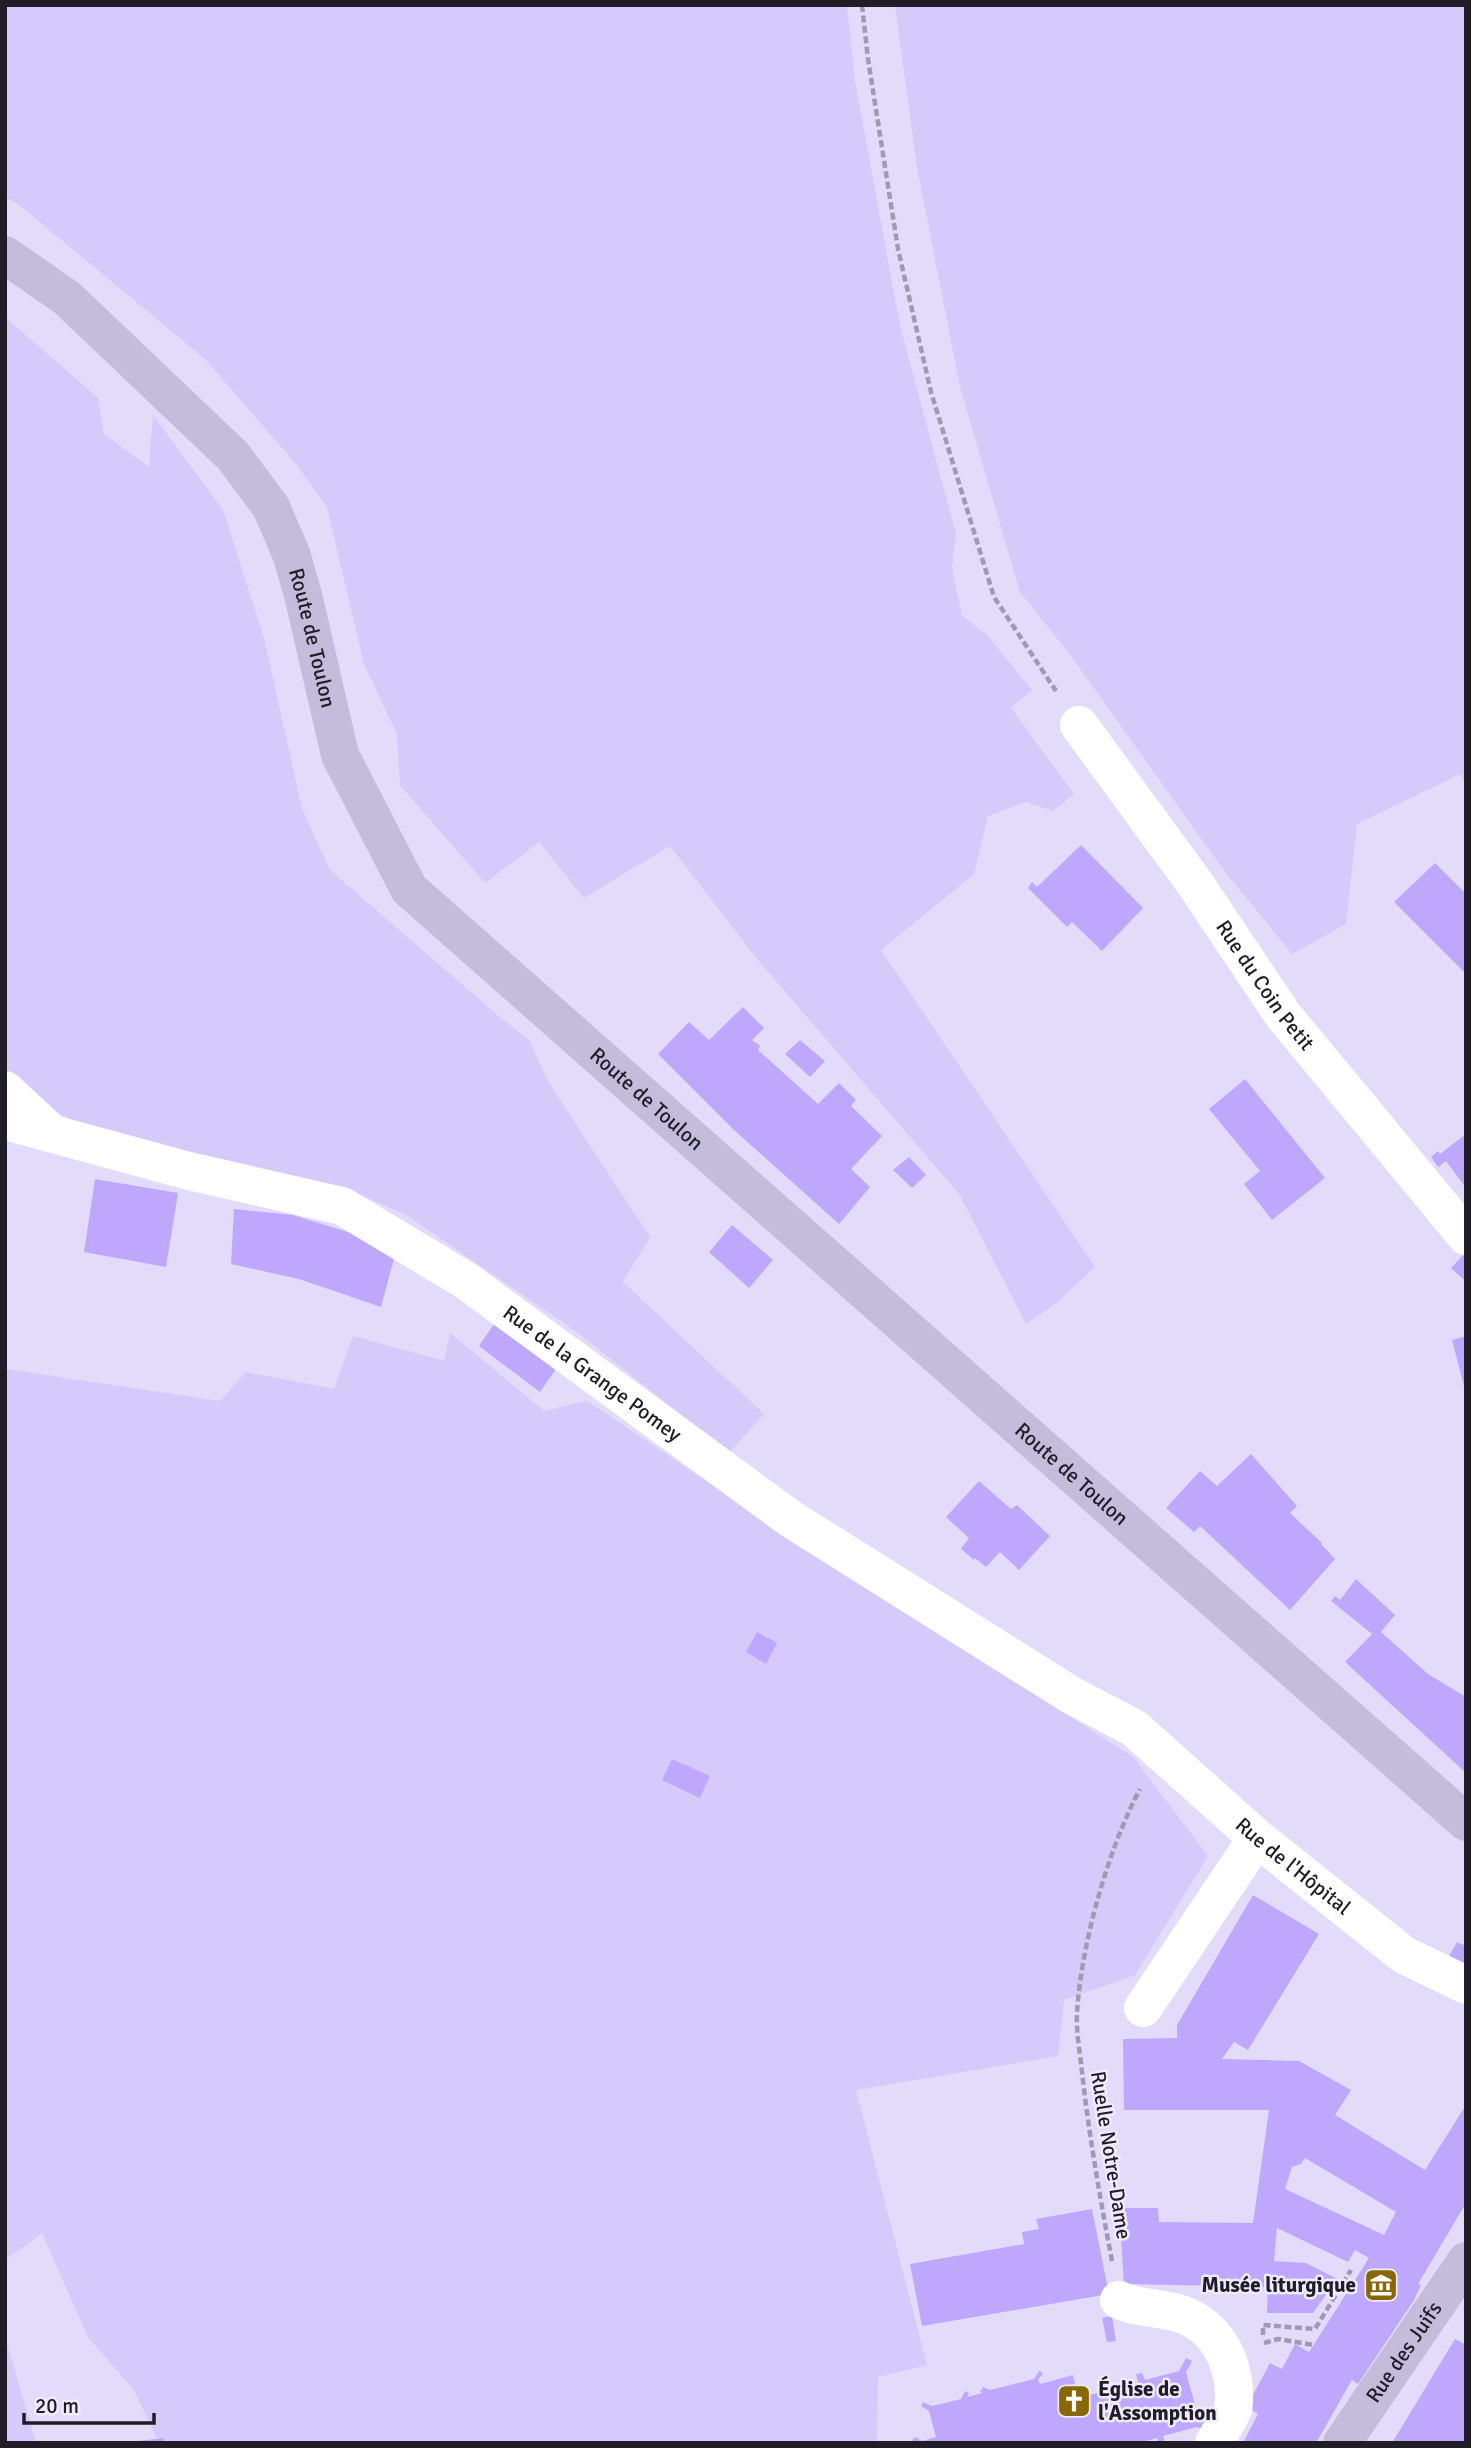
<svg xmlns="http://www.w3.org/2000/svg" width="1471" height="2448" font-family="Signika,sans-serif">
	<style>
		.green { fill: #d5caf9 }
		.building { fill: #bea8fd; fill-rule: evenodd }
		.lines { fill: none; stroke-linecap: round; stroke-linejoin: round }
		.path { stroke: #9f99b1; stroke-width: 4.5; stroke-dasharray: 7 3.5; stroke-linecap: butt }
		.minor { stroke: #fff; stroke-width: 38 }
		.major { stroke: #c4bcdb; stroke-width: 38 }
		.labels { text-anchor: middle; dominant-baseline: central; stroke-width: 5; stroke-linejoin: round; paint-order: stroke }
		.street-label { font-size: 21px; fill: #201d28; stroke: #efebfd }
		.poi-label { font-size: 21px; font-weight: bold; fill: #201d28; stroke: #efebfd; text-anchor: end }
	</style>
	<rect width="100%" height="100%" fill="#e2dbfa"/>
	<path class="green" d="M 5,5 L 847,5 L 855,81 L 900,326 L 956,534 L 952,568 L 962,616 L 987,635 L 1032,690 L 1011,708 L 1074,794 L 1053,811 L 1026,802 L 988,816 L 974,874 L 881,950 L 1095,1267 L 1054,1305 L 1026,1324 L 960,1195 L 758,960 L 670,846 L 584,898 L 539,842 L 485,883 L 400,785 L 397,734 L 364,664 L 327,507 L 296,464 L 205,359 L 18,204 L 5,197 Z
		M 895,5 L 1466,5 L 1466,783 L 1460,774 L 1357,824 L 1346,924 L 1292,954 L 1223,869 L 1071,656 L 1020,592 L 960,387 L 917,167 Z
		M 5,317 L 98,398 L 104,434 L 149,467 L 153,415 L 223,510 L 264,638 L 302,809 L 330,870 L 502,1019 L 529,1040 L 549,1083 L 650,1237 L 623,1282 L 764,1414 L 729,1453 L 577,1332 L 408,1216 L 348,1189 L 102,1137 L 32,1098 L 5,1069 Z
		M 450,1333 L 544,1411 L 587,1401 L 776,1528 L 1133,1757 L 1208,1856 L 1135,1975 L 1064,2000 L 1058,2056 L 856,2090 L 927,2365 L 878,2377 L 877,2443 L 159,2443 L 134,2390 L 88,2337 L 42,2233 L 5,2260 L 5,1369 L 220,1401 L 246,1372 L 334,1389 L 353,1336 L 444,1361 Z
		M 5,2337 L 36,2443 L 5,2443 Z"/>
	<path class="building" d="M 1081,845 L 1143,908 L 1102,951 L 1072,922 L 1067,927 L 1028,888 L 1032,882 L 1037,887 Z
		M 1435,863 L 1466,894 L 1466,974 L 1394,902 Z
		M 743,1007 L 764,1028 L 752,1040 L 760,1046 L 758,1050 L 818,1104 L 839,1083 L 856,1100 L 851,1106 L 882,1136 L 851,1169 L 870,1187 L 839,1224 L 734,1130 L 658,1054 L 689,1022 L 709,1040 Z
		M 800,1040 L 825,1061 L 810,1077 L 785,1054 Z
		M 1245,1079 L 1325,1178 L 1272,1220 L 1244,1184 L 1260,1171 L 1209,1109 Z
		M 1466,1134 L 1466,1188 L 1446,1161 L 1438,1167 L 1431,1157 L 1438,1151 L 1440,1154 Z
		M 909,1157 L 926,1175 L 912,1188 L 893,1170 Z
		M 95,1179 L 178,1193 L 166,1267 L 84,1252 Z
		M 234,1209 L 293,1215 L 367,1238 L 396,1251 L 381,1307 L 299,1279 L 231,1264 Z
		M 732,1225 L 773,1260 L 749,1288 L 709,1252 Z
		M 1466,1252 L 1466,1278 L 1464,1280 L 1451,1268 Z
		M 496,1321 L 558,1366 L 540,1392 L 479,1346 Z
		M 1466,1336 L 1466,1390 L 1465,1390 L 1452,1340 Z
		M 1251,1454 L 1297,1506 L 1290,1513 L 1322,1543 L 1321,1544 L 1335,1559 L 1290,1610 L 1200,1526 L 1194,1532 L 1166,1508 L 1200,1471 L 1217,1486 Z
		M 979,1481 L 1011,1509 L 1017,1505 L 1050,1536 L 1019,1570 L 1000,1552 L 986,1567 L 975,1558 L 974,1560 L 961,1549 L 969,1538 L 946,1517 Z
		M 1356,1579 L 1395,1615 L 1381,1632 L 1428,1674 L 1466,1697 L 1466,1773 L 1345,1662 L 1372,1634 L 1331,1601 L 1335,1596 L 1340,1600 Z
		M 757,1632 L 777,1643 L 766,1664 L 746,1652 Z
		M 672,1759 L 710,1776 L 700,1798 L 662,1780 Z
		M 1253,1895 L 1319,1934 L 1248,2050 L 1234,2042 L 1222,2059 L 1299,2061 L 1351,2090 L 1335,2115 L 1425,2170 L 1466,2105 L 1466,2203 L 1418,2284 L 1421,2285 L 1414,2300 L 1358,2384 L 1352,2380 L 1316,2443 L 1243,2443 L 1258,2414 L 1247,2406 L 1270,2363 L 1282,2369 L 1295,2344 L 1309,2352 L 1369,2258 L 1355,2250 L 1348,2262 L 1277,2228 L 1274,2261 L 1306,2263 L 1337,2279 L 1313,2313 L 1267,2313 L 1268,2287 L 1124,2284 L 1119,2208 L 1158,2208 L 1159,2222 L 1253,2223 L 1269,2110 L 1124,2110 L 1123,2039 L 1177,2038 L 1177,2025 ZM 1305,2158 L 1396,2212 L 1384,2235 L 1285,2189 L 1292,2167 L 1301,2164 Z
		M 1457,1942 L 1466,1946 L 1466,1969 L 1447,1960 Z
		M 1092,2209 L 1109,2294 L 922,2326 L 910,2264 L 1024,2244 L 1022,2232 L 1039,2229 L 1036,2219 Z
		M 1112,2316 L 1116,2341 L 1107,2342 L 1102,2318 Z
		M 1455,2339 L 1466,2345 L 1466,2443 L 1392,2443 Z
		M 1186,2358 L 1192,2361 L 1186,2372 L 1199,2420 L 1211,2426 L 1208,2432 L 1197,2427 L 1163,2436 L 1165,2443 L 1159,2443 L 1157,2438 L 1139,2443 L 916,2443 L 912,2440 L 915,2437 L 922,2441 L 936,2437 L 929,2411 L 921,2406 L 923,2402 L 932,2406 L 961,2399 L 965,2391 L 969,2393 L 967,2397 L 983,2393 L 980,2392 L 983,2387 L 990,2390 L 1034,2379 L 1039,2371 L 1043,2373 L 1038,2380 L 1040,2384 L 1073,2375 L 1078,2398 L 1105,2391 L 1103,2384 L 1108,2383 L 1111,2390 L 1138,2382 L 1136,2374 L 1142,2373 L 1145,2380 L 1179,2371 Z
		M 164,2438 L 164,2443 L 137,2443 L 137,2441 Z"/>
	<g class="lines">
		<path class="path" d="M 862,5 L 868,59 L 898,249 L 931,392 L 994,597 L 1056,691
			M 1112,2261 C 1100,2198 1089,2135 1082,2072 C 1080,2053 1076,2032 1077,2013 C 1081,1945 1108,1849 1140,1789
			M 1263,2335 L 1263,2325 L 1315,2329 L 1351,2270
			M 1264,2343 L 1278,2339 L 1314,2345"/>
		<g class="minor">
			<path id="s1" d="M 1079,725 L 1196,885 L 1283,1015 L 1466,1236"/>
			<path d="M 5,1090 L 47,1129"/>
			<path id="s2" d="M 5,1121 L 189,1171 L 342,1206 L 465,1280 L 791,1519 L 1071,1695 L 1134,1728 L 1257,1838 L 1404,1955 L 1466,1985"/>
			<path d="M 1143,2008 L 1257,1838"/>
			<path d="M 1119,2300 C 1138,2309 1160,2307 1181,2314 C 1216,2326 1233,2359 1234,2394 C 1234,2399 1234,2405 1233,2410 C 1228,2421 1220,2432 1214,2443"/>
		</g>
		<g class="major">
			<path id="s3" d="M 5,255 L 67,298 L 233,456 L 271,507 L 292,556 L 304,599 L 340,755 L 409,889 L 1466,1822"/>
			<path id="s4" d="M 1342,2443 L 1466,2261"/>
		</g>
	</g>
	<defs>
		<g id="museum-square" transform="scale(1.75)"><rect x="-9" y="-9" width="18" height="18" rx="4" fill="#896704" stroke="#efebfd"/><path d="M0-6L6-3V-2H-6V-3ZM-5-1h2V3h-2ZM-1-1h2V3h-2ZM3-1h2V3H3ZM-6 4H6V6H-6Z" fill="#fff"/></g>
		<g id="church-square" transform="scale(1.75)"><rect x="-9" y="-9" width="18" height="18" rx="4" fill="#896704" stroke="#efebfd"/><path d="M-1.2-6h2.4v3.5h3.3v2.4h-3.3V6h-2.4V-.1h-3.3v-2.4h3.3Z" fill="#fff"/></g>
	</defs>
	<g fill-rule="evenodd">
		<use href="#museum-square" x="1381" y="2285"/>
		<use href="#church-square" x="1074" y="2401"/>
	</g>
	<g class="labels">
		<g class="street-label">
			<text stroke="none"><textPath href="#s3" startOffset="506">Route de Toulon</textPath></text>
			<text stroke="none"><textPath href="#s1" startOffset="320">Rue du Coin Petit</textPath></text>
			<text stroke="none"><textPath href="#s3" startOffset="1094">Route de Toulon</textPath></text>
			<text stroke="none"><textPath href="#s2" startOffset="649">Rue de la Grange Pomey</textPath></text>
			<text stroke="none"><textPath href="#s3" startOffset="1661">Route de Toulon</textPath></text>
			<text stroke="none"><textPath href="#s2" startOffset="1508">Rue de l'Hôpital</textPath></text>
			<text transform="translate(1111 2155) rotate(81)">Ruelle Notre-Dame</text>
			<text stroke="none"><textPath href="#s4" startOffset="110">Rue des Juifs</textPath></text>
		</g>
		<g class="poi-label">
			<text x="1356" y="2285">Musée liturgique</text>
			<text x="1098" y="2389" text-anchor="start">Église de<tspan x="1098" dy="24">l'Assomption</tspan></text>
		</g>
	</g>
	<rect width="1471" height="2448" fill="none" stroke="#201d28" stroke-width="14"/>
	<path d="M24 2413v10h130v-10" fill="none" stroke="#201d28" stroke-width="3.5"/>
	<text x="35" y="2413" font-size="21" fill="#201d28" stroke="#efebfd" stroke-width="5" paint-order="stroke">20 m</text>
</svg>
